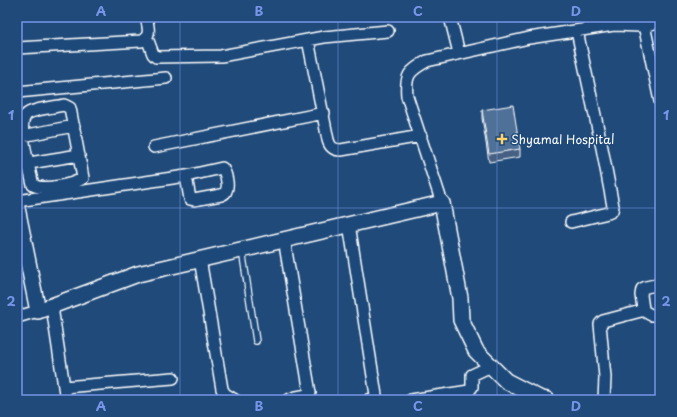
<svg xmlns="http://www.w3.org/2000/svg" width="677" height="417" font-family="'Playpen Sans',sans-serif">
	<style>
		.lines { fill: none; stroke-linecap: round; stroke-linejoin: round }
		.lane-casing { stroke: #fff; stroke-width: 8 }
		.street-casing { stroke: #fff; stroke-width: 14 }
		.secondary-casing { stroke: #fff; stroke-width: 18 }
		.lane { stroke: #1f4a7a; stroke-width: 5.5 }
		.street { stroke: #1f4a7a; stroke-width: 11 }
		.secondary { stroke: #1f4a7a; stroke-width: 15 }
		.wall { fill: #456182; stroke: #fff }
		.building { fill: #507197; stroke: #fff }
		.grid { fill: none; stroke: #7795e8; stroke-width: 1; stroke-opacity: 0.55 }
		.poi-dot { fill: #ffd166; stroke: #1f4a7a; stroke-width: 1.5 }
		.labels { text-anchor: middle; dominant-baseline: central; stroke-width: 3; stroke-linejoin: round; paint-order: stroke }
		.poi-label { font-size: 12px; fill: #fff; stroke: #1f4a7a; text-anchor: start }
		.neatline { fill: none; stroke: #7795e8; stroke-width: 1.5 }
		.grid-label { font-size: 13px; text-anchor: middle; font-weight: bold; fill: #7795e8 }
	</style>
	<rect width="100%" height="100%" fill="#1f4a7a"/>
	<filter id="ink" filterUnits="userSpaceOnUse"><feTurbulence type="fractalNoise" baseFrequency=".025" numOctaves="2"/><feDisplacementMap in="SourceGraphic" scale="8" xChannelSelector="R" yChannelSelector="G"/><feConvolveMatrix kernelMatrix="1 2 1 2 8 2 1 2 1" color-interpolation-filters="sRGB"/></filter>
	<g filter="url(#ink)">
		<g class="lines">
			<g class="lane-casing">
				<path id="lane" d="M 242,250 L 256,341"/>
			</g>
			<g class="street-casing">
				<path id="street" d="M 450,17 L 459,53
					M 644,25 L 660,101
					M 147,38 L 153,54 L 156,57 L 221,56 L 324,37 L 388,31
					M 308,40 L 328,140 C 330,147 333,150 341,150 L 421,136
					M 17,48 L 141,41 C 152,37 148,26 146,17
					M 17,92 L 166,78
					M 64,105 L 70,108 L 71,113 L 83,178 C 73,185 44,191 33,185 C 30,172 17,124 26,115 C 31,109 56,107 64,105 Z
					M 17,137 L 74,126
					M 154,147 L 324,113
					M 17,165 L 79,155
					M 17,201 L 186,176 L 222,168 C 226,172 229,186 226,191 C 225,194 223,194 221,195 L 194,200 L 190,199 L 186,176
					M 442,203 L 407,96 C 405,75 409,71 427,61 L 529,38 L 614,25 L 640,26 L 660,22
					M 571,222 L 608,213 L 612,211 L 613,206 L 602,148 L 577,31
					M 349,224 L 376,395 L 375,398 L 369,400
					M 284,239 L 310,393 C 303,398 295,395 289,400
					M 200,259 L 222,389 L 225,394 L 235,400
					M 52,307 L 66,400
					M 642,310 L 651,315 L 660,315
					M 17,317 L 38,311
					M 64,387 L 173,378
					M 411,400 L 469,391 L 472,387 L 472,375 L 491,366
					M 604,400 L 605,377 L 600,324 L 603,321 L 641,311 L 643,309 L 641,295 L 642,289 L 646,287 L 660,284"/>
			</g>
			<g class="secondary-casing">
				<path id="secondary" d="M 17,208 L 38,311 L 138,274 L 442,203 L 460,298 L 461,320 L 476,351 L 506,381 L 541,399 L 547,400"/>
			</g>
			<use href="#lane" class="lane"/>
			<use href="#street" class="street"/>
			<use href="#secondary" class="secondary"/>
		</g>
		<path class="wall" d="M 482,110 L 520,149 L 520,157 L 489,162 L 482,118 Z"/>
		<path class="building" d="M 513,105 L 520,149 L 489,154 L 482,110 Z"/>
	</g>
	<path class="grid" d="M 180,17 L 180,400M 338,17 L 338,400M 497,17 L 497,400M 17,208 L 660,208"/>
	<path class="poi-dot" d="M500 133h4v4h4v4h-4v4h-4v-4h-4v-4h4z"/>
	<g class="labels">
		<g class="poi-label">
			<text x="511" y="139">Shyamal Hospital</text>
		</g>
	</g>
	<rect width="677" height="417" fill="none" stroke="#1f4a7a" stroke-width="44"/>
	<rect x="22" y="22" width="633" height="373" class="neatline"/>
	<g class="grid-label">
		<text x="101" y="16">A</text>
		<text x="259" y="16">B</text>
		<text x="418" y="16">C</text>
		<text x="576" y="16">D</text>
		<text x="11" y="120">1</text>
		<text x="666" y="120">1</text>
		<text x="11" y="306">2</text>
		<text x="666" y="306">2</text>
		<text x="101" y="411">A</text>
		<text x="259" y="411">B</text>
		<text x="418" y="411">C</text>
		<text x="576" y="411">D</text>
	</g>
</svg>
